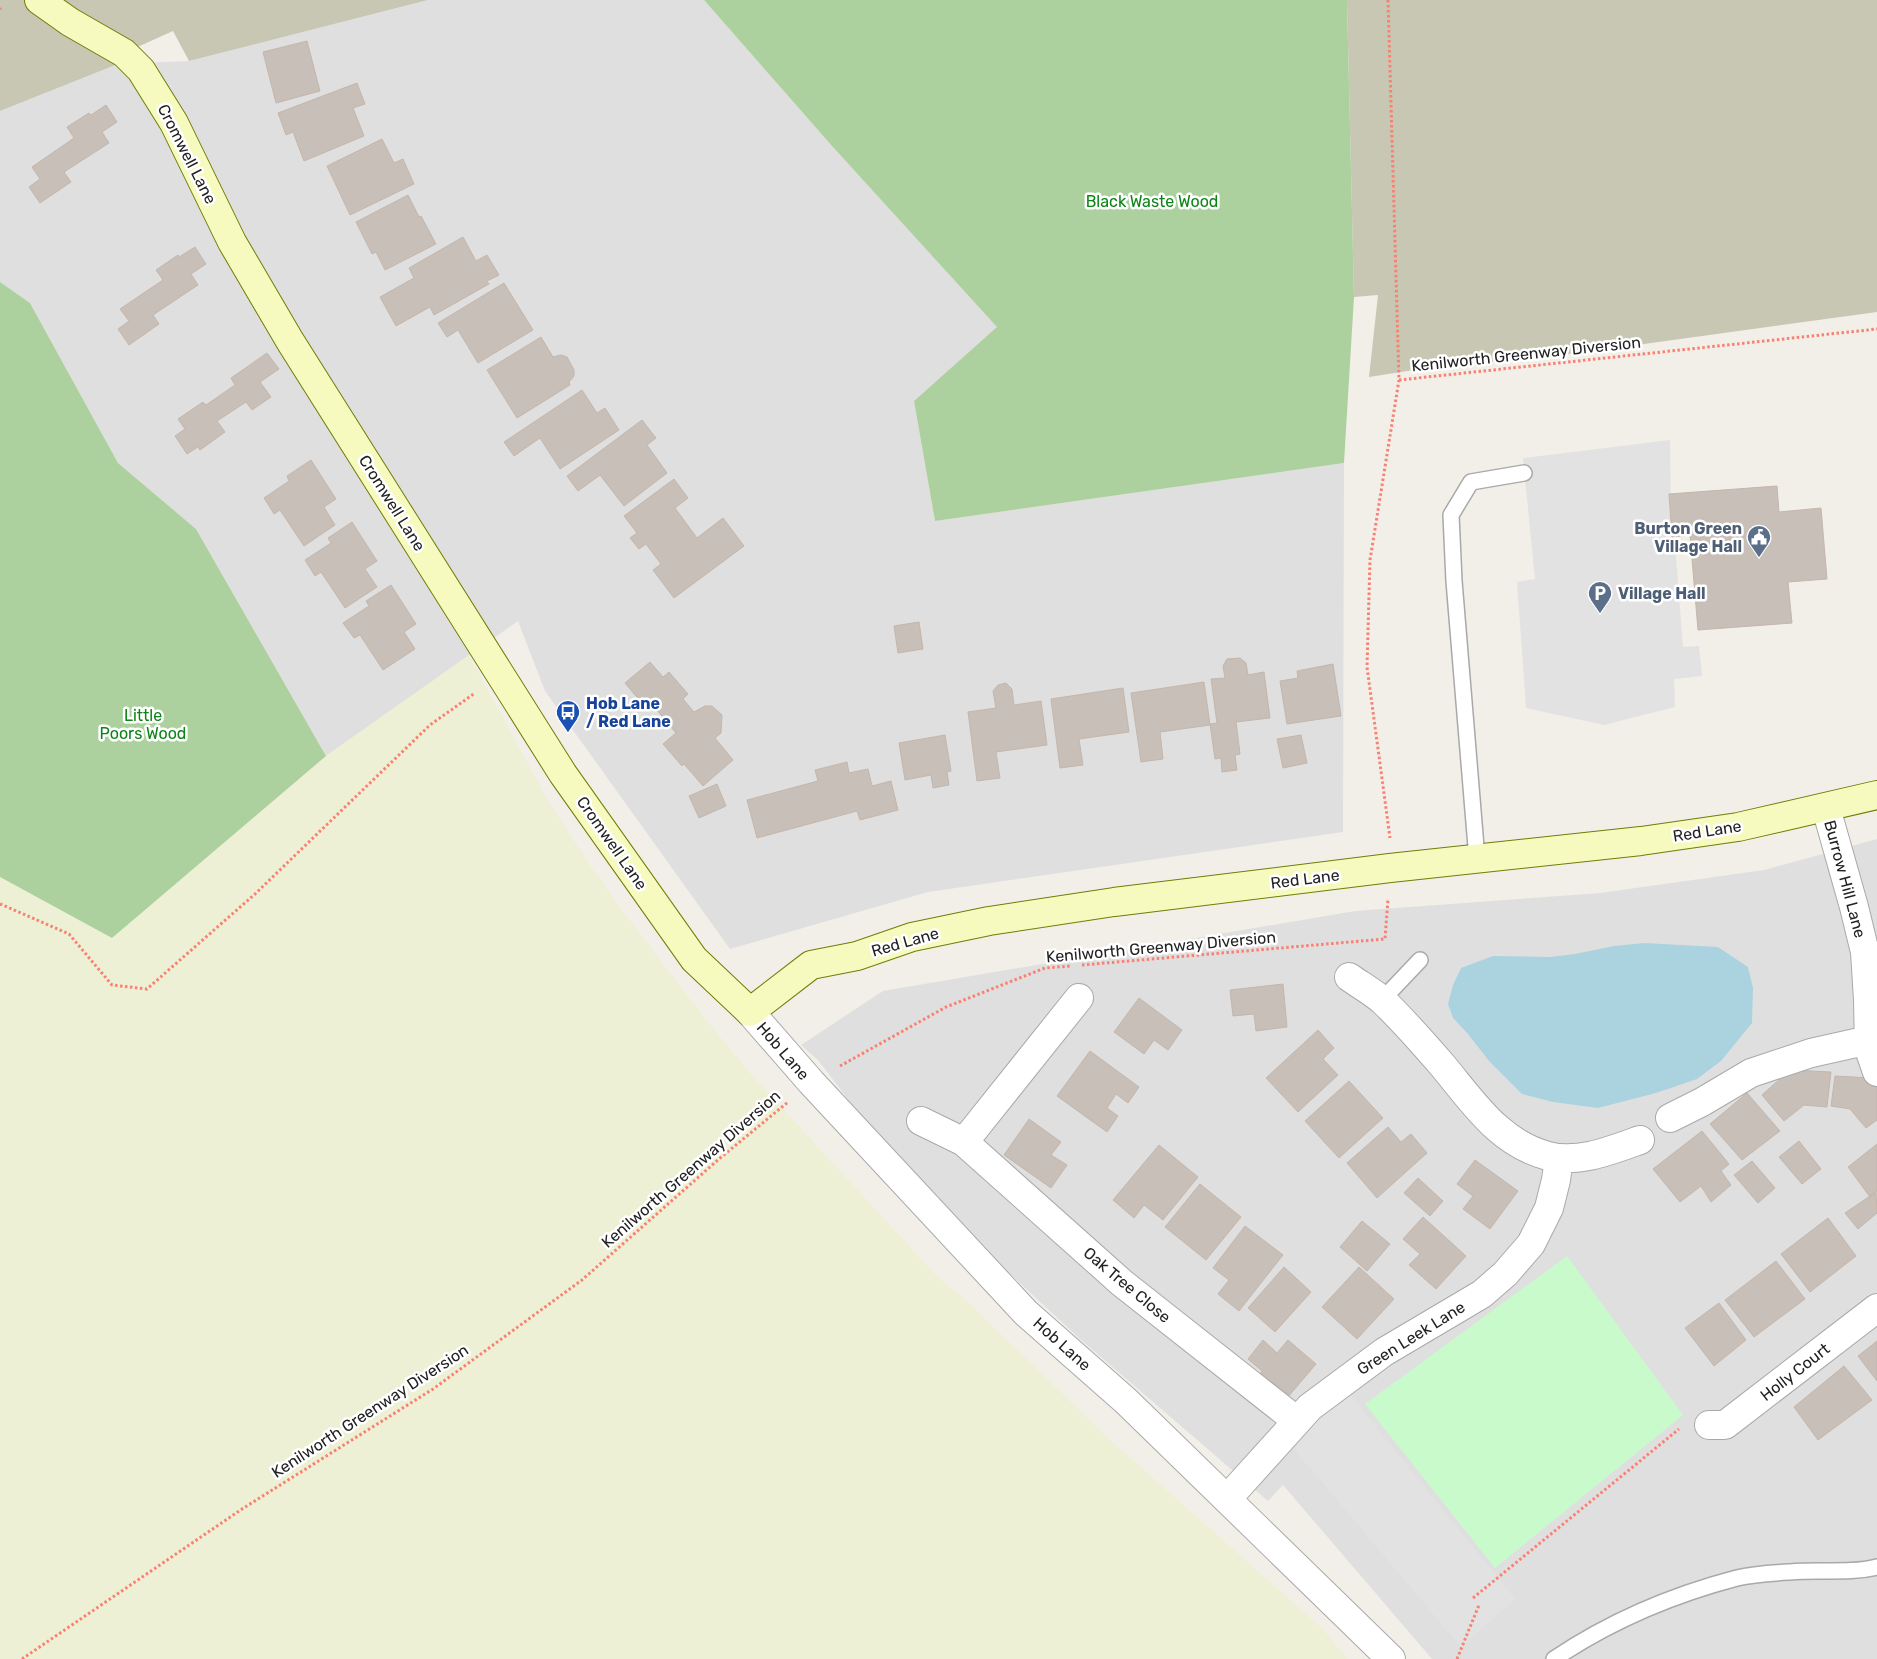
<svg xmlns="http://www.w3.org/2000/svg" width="1877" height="1659" font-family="Rubik,sans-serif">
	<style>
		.residential { fill: #e0dfdf }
		.construction { fill: #c7c7b4 }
		.farmland { fill: #eef0d5 }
		.forest { fill: #add19e }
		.park { fill: #c8facc }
		.parking { fill: #e2e2e2 }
		.water { fill: #aad3df }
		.building { fill: #c7bfb8; stroke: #c4b6ab }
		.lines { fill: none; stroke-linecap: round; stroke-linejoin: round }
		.lane-casing { stroke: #a9a9a9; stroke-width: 18 }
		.street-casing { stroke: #a9a9a9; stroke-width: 30 }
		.secondary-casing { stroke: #707d05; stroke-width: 30 }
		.path { stroke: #fa8072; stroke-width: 3; stroke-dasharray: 2.5 2.5; stroke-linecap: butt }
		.lane { stroke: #fff; stroke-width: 15 }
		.street { stroke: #fff; stroke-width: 28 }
		.secondary { stroke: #f7fabf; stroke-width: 28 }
		.labels { text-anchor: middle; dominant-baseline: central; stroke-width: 5; stroke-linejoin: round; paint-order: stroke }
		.street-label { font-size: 16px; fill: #222; stroke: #fff }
		.park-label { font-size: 16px; fill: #0c8416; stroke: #fff }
		.service-label { font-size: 16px; font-weight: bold; fill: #4e5e75; stroke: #fff; text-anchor: end }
		.transit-label { font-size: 16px; font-weight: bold; fill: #164399; stroke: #fff; text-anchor: start }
	</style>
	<rect width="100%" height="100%" fill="#f2efe9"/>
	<path class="residential" d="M 428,0 L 704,0 L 832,146 L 998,327 L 914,401 L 935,521 L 1344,463 L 1343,832 L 928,892 L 730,949 L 545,691 L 518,621 L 326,756 L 196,529 L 118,463 L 30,303 L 0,282 L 0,111 L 118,64 L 189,61 Z
		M 1877,839 L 1877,1659 L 1432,1659 L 1283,1485 L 1268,1501 L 1080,1339 L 935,1204 L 882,1144 L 818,1060 L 801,1045 L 883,991 L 1355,911 L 1600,893 L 1764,870 Z"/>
	<path class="construction" d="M 0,0 L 428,0 L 189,61 L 173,31 L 124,53 L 118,64 L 0,111 Z
		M 1347,0 L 1877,0 L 1877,312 L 1586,352 L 1414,370 L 1369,377 L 1378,295 L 1354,297 Z"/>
	<path class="farmland" d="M 469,655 L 550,804 L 592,868 L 623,911 L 703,1016 L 751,1074 L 936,1275 L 968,1302 L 1106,1436 L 1321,1627 L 1348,1659 L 0,1659 L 0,877 L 112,938 L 326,756 Z"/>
	<path class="forest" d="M 704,0 L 1347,0 L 1354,297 L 1344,463 L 935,521 L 914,401 L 997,327 L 832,146 Z
		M 0,282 L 30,303 L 118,463 L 196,529 L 326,756 L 112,938 L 0,877 Z"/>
	<path class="park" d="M 1567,1256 L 1683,1415 L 1495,1568 L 1365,1404 Z"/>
	<path class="parking" d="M 1670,440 L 1671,520 L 1675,544 L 1683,647 L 1699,646 L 1702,676 L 1674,679 L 1675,707 L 1604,725 L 1526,708 L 1517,582 L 1535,579 L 1523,458 Z
		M 1341,1384 L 1515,1599 L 1461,1647 L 1283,1436 Z"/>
	<path class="water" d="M 1644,943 L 1718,947 L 1748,967 L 1753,988 L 1752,1023 L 1721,1061 L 1697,1079 L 1656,1093 L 1598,1108 L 1553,1102 L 1522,1094 L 1489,1061 L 1468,1034 L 1453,1018 L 1448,1004 L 1453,985 L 1461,968 L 1493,956 L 1550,957 L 1575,954 L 1614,946 Z"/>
	<path class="building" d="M 307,41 L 320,91 L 276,103 L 263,52 Z
		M 357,83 L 365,104 L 353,108 L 364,136 L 304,161 L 293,132 L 286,135 L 278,113 Z
		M 106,105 L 117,122 L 102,132 L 109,143 L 64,172 L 71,182 L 40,203 L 29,187 L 40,179 L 32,167 L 74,138 L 67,127 L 89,113 L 91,115 Z
		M 382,139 L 394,163 L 403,159 L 414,184 L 350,215 L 327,166 Z
		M 408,195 L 419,217 L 421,216 L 436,244 L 385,270 L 376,252 L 372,254 L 356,222 Z
		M 463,237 L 476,261 L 487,255 L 499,275 L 487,281 L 489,284 L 434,315 L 430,307 L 396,326 L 380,297 L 414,278 L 409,268 Z
		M 195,247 L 206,264 L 191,274 L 198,285 L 153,315 L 159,324 L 129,345 L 118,329 L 129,321 L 120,309 L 163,280 L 156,270 L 178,255 L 179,257 Z
		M 504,283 L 533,330 L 478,363 L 458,330 L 447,337 L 438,323 Z
		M 541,337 L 553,357 L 561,355 L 567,357 L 574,370 L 574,376 L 569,382 L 570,385 L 517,418 L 487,370 Z
		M 267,353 L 279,369 L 260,382 L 271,397 L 252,410 L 246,402 L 217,421 L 225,432 L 200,450 L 198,447 L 187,454 L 175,436 L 185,429 L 178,419 L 203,402 L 206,405 L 235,385 L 231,378 Z
		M 582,390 L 597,413 L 605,408 L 619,430 L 560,469 L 540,438 L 514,456 L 504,442 Z
		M 642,420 L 656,438 L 647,445 L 667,473 L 624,506 L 600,475 L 578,491 L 567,476 Z
		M 311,460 L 336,499 L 324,507 L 335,525 L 304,546 L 280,510 L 274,514 L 264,498 L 289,481 L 287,476 Z
		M 674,479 L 688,498 L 675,508 L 697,538 L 723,518 L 744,546 L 674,598 L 653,570 L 661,564 L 646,544 L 639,549 L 630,538 L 637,533 L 624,516 Z
		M 1777,486 L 1779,512 L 1821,508 L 1827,579 L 1788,582 L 1792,623 L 1698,630 L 1690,535 L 1672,537 L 1669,494 Z
		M 352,522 L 377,561 L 365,569 L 377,587 L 345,608 L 321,572 L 315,576 L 305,560 L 331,543 L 328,538 Z
		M 391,585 L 416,624 L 404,632 L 415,649 L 383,670 L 360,635 L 354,638 L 343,623 L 369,606 L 366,601 Z
		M 919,622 L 923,649 L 898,653 L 894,626 Z
		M 1240,658 L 1246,663 L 1248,675 L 1264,672 L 1270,718 L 1236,722 L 1240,754 L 1235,755 L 1237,770 L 1222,772 L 1221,758 L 1215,759 L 1210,724 L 1217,723 L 1211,679 L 1225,678 L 1223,666 L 1227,659 Z
		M 650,662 L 663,677 L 669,672 L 688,694 L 683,699 L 694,712 L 705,706 L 712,706 L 722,715 L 721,733 L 715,738 L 733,760 L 703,786 L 684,764 L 682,766 L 663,744 L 676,733 L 651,703 L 646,708 L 625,683 Z
		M 1333,664 L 1341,716 L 1287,724 L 1280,681 L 1298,678 L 1297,671 Z
		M 1204,682 L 1210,725 L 1160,732 L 1163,759 L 1141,762 L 1131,693 Z
		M 1006,683 L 1012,689 L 1014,705 L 1041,701 L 1047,745 L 996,752 L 1000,778 L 977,781 L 968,712 L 996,708 L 993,691 L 998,685 Z
		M 1123,688 L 1129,732 L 1079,739 L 1083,765 L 1060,768 L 1051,699 Z
		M 945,735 L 951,771 L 947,772 L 949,785 L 933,788 L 931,775 L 905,780 L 899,743 Z
		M 1301,735 L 1307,763 L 1283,768 L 1277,739 Z
		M 847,762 L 849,773 L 868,769 L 872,786 L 891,781 L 898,810 L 860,820 L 857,811 L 757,838 L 747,800 L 818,781 L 815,770 Z
		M 717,784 L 726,806 L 699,818 L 689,796 Z
		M 1283,984 L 1287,1027 L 1256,1031 L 1254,1014 L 1233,1016 L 1230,990 Z
		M 1139,998 L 1182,1030 L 1168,1050 L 1154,1040 L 1144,1054 L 1114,1032 Z
		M 1318,1030 L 1334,1048 L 1323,1059 L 1338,1075 L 1298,1112 L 1266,1078 Z
		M 1090,1051 L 1139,1087 L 1128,1103 L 1116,1094 L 1107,1108 L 1118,1116 L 1107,1132 L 1057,1096 Z
		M 1790,1070 L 1831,1072 L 1827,1107 L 1804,1105 L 1784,1121 L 1762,1095 Z
		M 1835,1076 L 1871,1078 L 1877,1086 L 1877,1120 L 1866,1128 L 1850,1109 L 1831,1106 Z
		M 1349,1081 L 1383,1118 L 1339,1158 L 1305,1121 Z
		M 1747,1093 L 1780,1131 L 1742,1160 L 1710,1124 Z
		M 1029,1119 L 1061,1142 L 1051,1155 L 1067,1165 L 1051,1188 L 1004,1155 Z
		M 1388,1127 L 1401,1142 L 1411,1134 L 1427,1153 L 1377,1198 L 1347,1163 Z
		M 1702,1131 L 1729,1164 L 1721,1171 L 1731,1185 L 1711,1202 L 1701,1186 L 1680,1202 L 1653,1169 Z
		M 1799,1141 L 1821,1169 L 1802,1184 L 1779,1157 Z
		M 1877,1144 L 1877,1191 L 1870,1197 L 1848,1167 Z
		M 1159,1145 L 1198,1177 L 1163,1220 L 1144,1205 L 1134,1218 L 1113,1200 Z
		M 1475,1160 L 1518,1191 L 1490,1229 L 1463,1209 L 1473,1196 L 1457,1184 Z
		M 1752,1161 L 1775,1188 L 1758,1203 L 1734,1175 Z
		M 1418,1178 L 1443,1201 L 1430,1216 L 1404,1193 Z
		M 1200,1184 L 1241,1217 L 1206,1260 L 1165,1227 Z
		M 1876,1192 L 1877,1213 L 1858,1229 L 1845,1213 Z
		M 1423,1217 L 1466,1256 L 1436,1289 L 1409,1265 L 1420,1254 L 1403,1239 Z
		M 1828,1218 L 1856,1256 L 1810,1292 L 1781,1254 Z
		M 1362,1221 L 1390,1244 L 1367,1271 L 1340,1247 Z
		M 1245,1226 L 1283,1255 L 1239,1311 L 1218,1294 L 1229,1280 L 1213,1268 Z
		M 1776,1261 L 1805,1299 L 1754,1337 L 1725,1300 Z
		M 1284,1267 L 1311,1292 L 1275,1332 L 1248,1308 Z
		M 1359,1267 L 1394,1299 L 1357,1339 L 1322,1307 Z
		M 1719,1303 L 1746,1340 L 1714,1366 L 1685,1328 Z
		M 1263,1340 L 1277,1353 L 1288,1340 L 1316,1364 L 1287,1398 L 1260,1375 L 1262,1371 L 1248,1359 Z
		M 1877,1341 L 1877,1381 L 1858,1356 Z
		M 1844,1366 L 1872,1400 L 1818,1440 L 1794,1407 Z"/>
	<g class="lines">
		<g class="lane-casing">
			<path id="lane" d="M 1477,859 L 1454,581 L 1451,515 L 1471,482 L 1524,473
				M 1382,1000 L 1420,960
				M 1554,1659 C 1609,1622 1672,1595 1737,1578 C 1754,1574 1773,1573 1790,1572 C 1819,1569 1849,1574 1877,1567"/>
		</g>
		<g class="street-casing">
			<path id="street" d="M 1826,808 L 1854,907 L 1865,952 L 1868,1000 L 1869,1049 L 1877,1072
				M 1349,977 C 1360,985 1373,992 1383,1001 C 1404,1021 1424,1044 1443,1066 C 1473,1102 1499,1143 1548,1156 C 1578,1164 1612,1150 1640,1140
				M 750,1012 L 811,1082 L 1026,1313 L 1126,1401 L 1391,1659
				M 1670,1118 L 1702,1102 L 1751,1073 L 1811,1053 L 1869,1040
				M 921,1121 L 964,1142 L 1122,1283 L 1297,1421
				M 964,1142 L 1079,998
				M 1709,1425 L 1725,1425 L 1877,1308
				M 1227,1499 L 1310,1407 L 1384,1352 L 1482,1294 L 1505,1274 L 1531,1244 L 1549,1208 L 1556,1180 L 1559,1158"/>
		</g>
		<g class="secondary-casing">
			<path id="secondary" d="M 39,0 L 70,22 L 124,53 L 141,70 L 174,123 L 232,242 L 290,341 L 563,774 L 694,959 L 750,1012 L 811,965 L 857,956 L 912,937 L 989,921 L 1114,902 L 1390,868 L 1641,841 L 1738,827 L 1877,795"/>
		</g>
		<path class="path" d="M 1388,0 L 1399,380 L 1370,560 L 1367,667 L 1390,838
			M 0,9 L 1,8
			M 1399,380 L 1877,329
			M 0,904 L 69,934 L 112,985 L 147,989 L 255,894 L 430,725 L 475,693
			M 1082,965 L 1385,939 L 1388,899
			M 840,1066 L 946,1007 L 1045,968 L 1071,966
			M 1473,1598 L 1679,1429
			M 22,1659 L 242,1509 L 433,1389 L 582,1280 L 719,1159 L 788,1102
			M 1457,1659 L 1479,1605"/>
		<use href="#lane" class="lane"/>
		<use href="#street" class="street"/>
		<use href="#secondary" class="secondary"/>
	</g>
	<defs>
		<g id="civic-pin" transform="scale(1.25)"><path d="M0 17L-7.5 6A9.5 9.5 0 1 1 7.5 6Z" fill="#5c6f8a" stroke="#fff"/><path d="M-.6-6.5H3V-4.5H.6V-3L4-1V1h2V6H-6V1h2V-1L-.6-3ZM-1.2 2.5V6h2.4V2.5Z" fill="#fff"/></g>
		<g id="parking-pin" transform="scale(1.25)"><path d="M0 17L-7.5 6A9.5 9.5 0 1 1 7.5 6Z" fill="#5c6f8a" stroke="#fff"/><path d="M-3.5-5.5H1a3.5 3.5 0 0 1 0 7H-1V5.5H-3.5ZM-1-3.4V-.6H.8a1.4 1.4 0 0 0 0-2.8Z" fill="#fff"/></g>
		<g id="bus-pin" transform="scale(1.25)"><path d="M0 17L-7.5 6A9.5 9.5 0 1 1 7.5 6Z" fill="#1a4fb4" stroke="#fff"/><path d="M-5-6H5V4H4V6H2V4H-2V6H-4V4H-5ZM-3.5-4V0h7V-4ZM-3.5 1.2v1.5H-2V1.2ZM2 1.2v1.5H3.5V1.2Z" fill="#fff"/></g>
	</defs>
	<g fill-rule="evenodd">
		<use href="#civic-pin" x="1759" y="537"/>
		<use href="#parking-pin" x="1600" y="593"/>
		<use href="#bus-pin" x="568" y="712"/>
	</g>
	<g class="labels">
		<g class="street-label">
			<text transform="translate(187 154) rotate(63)">Cromwell Lane</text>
			<text transform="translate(1526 354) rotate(-6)">Kenilworth Greenway Diversion</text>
			<text transform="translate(392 503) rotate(58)">Cromwell Lane</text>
			<text transform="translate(1707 831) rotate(-9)">Red Lane</text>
			<text transform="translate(612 843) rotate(55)">Cromwell Lane</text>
			<text transform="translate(1305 879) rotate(-7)">Red Lane</text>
			<text transform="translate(1845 879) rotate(75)">Burrow Hill Lane</text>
			<text transform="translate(905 942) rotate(-16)">Red Lane</text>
			<text transform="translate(1161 947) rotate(-5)">Kenilworth Greenway Diversion</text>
			<text transform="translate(783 1051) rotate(49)">Hob Lane</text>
			<text transform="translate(691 1169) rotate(-41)">Kenilworth Greenway Diversion</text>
			<text transform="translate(1127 1285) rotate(40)">Oak Tree Close</text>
			<text transform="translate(1411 1338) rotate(-32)">Green Leek Lane</text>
			<text transform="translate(1062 1344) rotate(42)">Hob Lane</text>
			<text transform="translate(1795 1372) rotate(-38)">Holly Court</text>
			<text transform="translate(370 1411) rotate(-33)">Kenilworth Greenway Diversion</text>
		</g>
		<g class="park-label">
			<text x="1152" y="201">Black Waste Wood</text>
			<text x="143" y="715">Little<tspan x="143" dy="18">Poors Wood</tspan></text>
		</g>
		<g class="service-label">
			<text x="1742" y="528">Burton Green<tspan x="1742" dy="18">Village Hall</tspan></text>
			<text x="1618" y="593" text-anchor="start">Village Hall</text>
		</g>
		<g class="transit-label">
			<text x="586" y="703">Hob Lane<tspan x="586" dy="18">/ Red Lane</tspan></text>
		</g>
	</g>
</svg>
